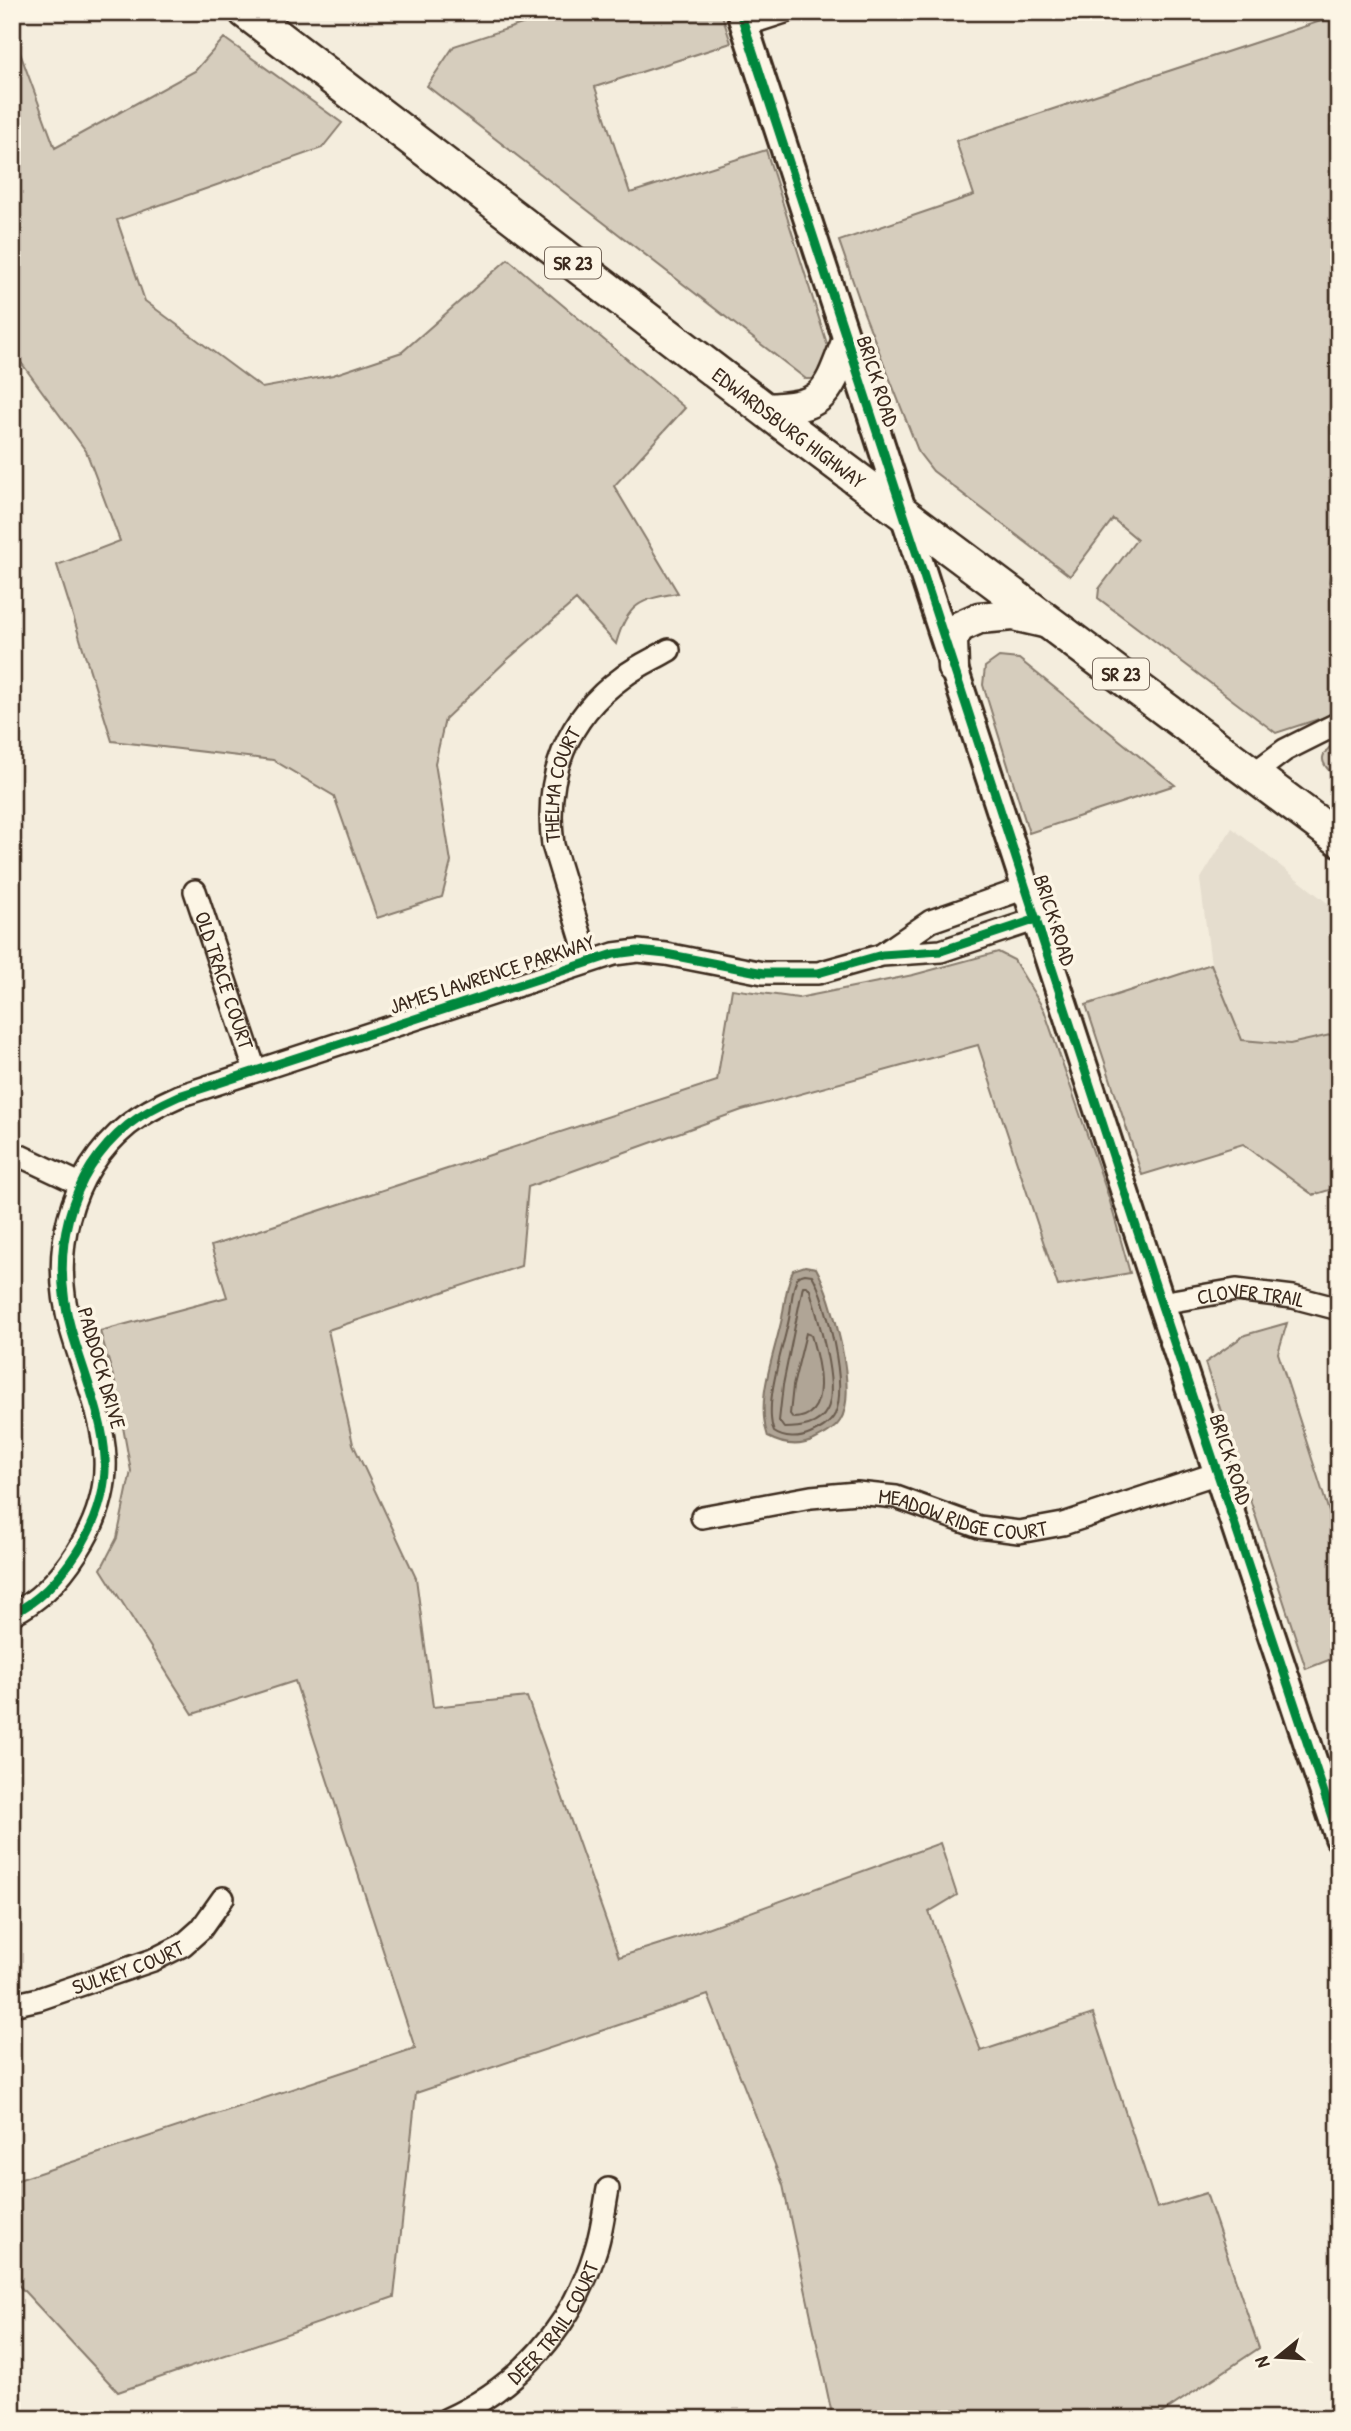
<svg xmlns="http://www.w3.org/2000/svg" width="1351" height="2431" font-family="'Patrick Hand',sans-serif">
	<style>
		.built { fill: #e5ddce }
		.green { fill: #d6cdbd; stroke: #887c6e; stroke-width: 2 }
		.water { fill: #b0a596; stroke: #817466; stroke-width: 2 }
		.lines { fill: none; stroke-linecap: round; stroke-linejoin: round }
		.shore { stroke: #6a5b4e; stroke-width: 2 }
		.minor-casing { stroke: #3b2a1e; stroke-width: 26 }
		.tertiary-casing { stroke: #3b2a1e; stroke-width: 32 }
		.secondary-casing { stroke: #3b2a1e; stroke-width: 35 }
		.primary-casing { stroke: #3b2a1e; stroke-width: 38 }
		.minor { stroke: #fcf5e5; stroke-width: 21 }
		.tertiary { stroke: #fcf5e5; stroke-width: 26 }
		.secondary { stroke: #fcf5e5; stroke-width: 30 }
		.primary { stroke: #fcf5e5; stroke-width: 33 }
		.cycleway-casing { stroke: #fcf5e5; stroke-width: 13 }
		.cycleway { stroke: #00873e; stroke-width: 9 }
		.labels { text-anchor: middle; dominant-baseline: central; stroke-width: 7; stroke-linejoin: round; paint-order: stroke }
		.shield { fill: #fcf5e5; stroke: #75675a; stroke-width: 2 }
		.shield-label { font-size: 19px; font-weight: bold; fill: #3b2a1e }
		.street-label { font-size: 21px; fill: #3b2a1e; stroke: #fcf5e5 }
	</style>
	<rect width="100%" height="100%" fill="#f4eddd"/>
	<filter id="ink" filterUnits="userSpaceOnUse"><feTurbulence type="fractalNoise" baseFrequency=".0143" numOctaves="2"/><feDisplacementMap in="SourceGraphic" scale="14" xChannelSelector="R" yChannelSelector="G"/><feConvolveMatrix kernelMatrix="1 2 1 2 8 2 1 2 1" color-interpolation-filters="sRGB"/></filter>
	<g filter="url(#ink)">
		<path class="built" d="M 1232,828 L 1339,912 L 1339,1033 L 1290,1044 L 1242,1040 L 1211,964 L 1200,880 Z"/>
		<path class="green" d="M 559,12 L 721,12 L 731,43 L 595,87 L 630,193 L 766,150 L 828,347 L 825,365 L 814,379 L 806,379 L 427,86 L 454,46 Z
			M 1339,15 L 1339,511 L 1329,582 L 1339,607 L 1339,697 L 1332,699 L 1337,713 L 1276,733 L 1098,598 L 1099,589 L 1137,539 L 1113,519 L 1070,576 L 933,471 L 919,453 L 864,313 L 839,241 L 974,195 L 956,141 Z
			M 12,31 L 55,148 L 195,71 L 224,38 L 342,123 L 322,148 L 117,220 L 145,301 L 262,388 L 333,375 L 402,352 L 508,259 L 685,408 L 614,486 L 678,593 C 640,599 627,604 616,644 L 576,600 L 507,660 L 445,719 L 435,763 L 451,862 L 442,897 L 377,918 L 334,796 L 273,760 L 112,741 L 57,565 L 120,541 L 86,451 L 20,361 L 12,340 Z
			M 999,657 L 1019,659 L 1175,785 L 1029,833 L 983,685 L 985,667 Z
			M 1339,740 L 1339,779 C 1318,763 1317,755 1339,740 Z
			M 998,952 L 1014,960 L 1044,1010 L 1109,1198 L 1130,1273 L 1058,1286 L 978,1045 L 742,1110 L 528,1187 L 521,1266 L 328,1330 L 353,1444 L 416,1578 L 433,1707 L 527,1697 L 619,1957 L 682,1937 L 940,1843 L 957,1895 L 929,1912 L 981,2051 L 1093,2014 L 1157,2208 L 1206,2193 L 1259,2348 L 1153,2419 L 833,2419 L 783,2185 L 708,1995 L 416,2093 L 394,2297 L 118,2392 L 12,2278 L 12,2182 L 415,2048 L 295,1681 L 193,1714 L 101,1569 L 117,1538 L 131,1471 L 115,1383 L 100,1331 L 227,1297 L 211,1246 L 717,1081 L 732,989 L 798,998 L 913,975 Z
			M 1211,964 L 1242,1040 L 1290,1044 L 1339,1033 L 1339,1187 L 1313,1195 L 1243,1144 L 1142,1175 L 1086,1005 Z
			M 1287,1323 L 1278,1353 L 1339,1543 L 1339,1656 L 1306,1669 L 1205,1363 L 1245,1335 Z"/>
		<path class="water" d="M 805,1266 L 816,1268 C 832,1297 859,1391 840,1421 C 834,1430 824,1435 814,1440 C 799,1447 783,1445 768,1437 C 755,1400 774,1356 782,1318 C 785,1301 786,1286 793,1270 Z"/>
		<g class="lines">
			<path class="shore" d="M 805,1274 L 812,1275 C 827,1301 848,1386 835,1414 C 830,1424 821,1429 810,1434 C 799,1439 784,1439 774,1432 C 763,1404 783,1349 789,1319 C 792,1304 791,1290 798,1276 Z
				M 803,1286 L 807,1286 L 810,1290 C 817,1317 840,1385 827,1410 C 819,1426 800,1428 784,1428 L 779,1421 L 783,1385 Z
				M 806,1333 L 811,1335 C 818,1359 834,1418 793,1418 L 790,1414 L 793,1386 Z"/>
			<g class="minor-casing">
				<g id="minor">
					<path d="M 745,25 L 785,12"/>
					<path d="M 1253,774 L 1285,750 L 1339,723"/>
					<path id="s1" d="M 195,891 L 255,1070"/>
					<path d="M 883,954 L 931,921 L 1026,888"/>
					<path id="s2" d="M 588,960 L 553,845 C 544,777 566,718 623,677 C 637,666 654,659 669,650"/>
					<path d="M 12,1152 L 80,1184"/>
					<path id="s3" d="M 1161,1303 L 1236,1290 L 1293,1297 L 1339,1309"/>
					<path id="s4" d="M 702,1517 L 811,1497 L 857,1493 L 896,1497 L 979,1527 L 1019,1532 L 1063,1524 L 1218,1473"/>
					<path d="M 12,1614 C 39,1601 61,1577 77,1552 C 131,1469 95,1412 71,1329 C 50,1255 67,1175 128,1125 C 143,1113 161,1104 179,1096 L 614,954 L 638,951 L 666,954 L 763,973 L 818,973 L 882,955 L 941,951 L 1037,919"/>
					<path id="s5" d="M 12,2005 L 39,1999 L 153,1960 L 183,1945 L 201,1929 L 223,1898"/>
					<path id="s6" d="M 447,2419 C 518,2387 572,2327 595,2252 C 602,2232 604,2210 608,2189"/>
				</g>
			</g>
			<g class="tertiary-casing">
				<path id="tertiary" d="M 740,12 L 1161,1303 L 1339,1838"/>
			</g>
			<g class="secondary-casing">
				<path id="secondary" d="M 765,409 C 825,407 827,395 847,342
					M 953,668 L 952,640 L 959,627 L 979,618 L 1013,615 L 1052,624"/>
			</g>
			<g class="primary-casing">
				<g id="primary">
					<path id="s7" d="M 246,12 L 793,431 L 1339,839"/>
				</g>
			</g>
			<use href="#minor" class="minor"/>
			<use href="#tertiary" class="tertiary"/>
			<use href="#secondary" class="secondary"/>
			<use href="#primary" class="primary"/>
			<g class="cycleway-casing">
				<path id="cycleway" d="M 740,12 L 1161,1303 L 1339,1838
					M 12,1614 C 39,1601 61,1577 77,1552 C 131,1469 95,1412 71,1329 C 50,1255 67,1175 128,1125 C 143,1113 161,1104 179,1096 L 614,954 L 638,951 L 666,954 L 763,973 L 818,973 L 882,955 L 941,951 L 1037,919"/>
			</g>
			<use href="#cycleway" class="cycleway"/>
		</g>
	</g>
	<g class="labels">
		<g class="shield">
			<rect x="545" y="247.5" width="56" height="31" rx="5"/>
			<rect x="1093" y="658.5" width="56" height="31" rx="5"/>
		</g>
		<g class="shield-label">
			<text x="573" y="263">SR 23</text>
			<text x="1121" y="674">SR 23</text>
		</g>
		<g class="street-label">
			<text transform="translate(878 381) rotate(72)">BRICK ROAD</text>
			<text stroke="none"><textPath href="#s7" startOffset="684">EDWARDSBURG HIGHWAY</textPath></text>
			<text stroke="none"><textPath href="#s2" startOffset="182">THELMA COURT</textPath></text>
			<text transform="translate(1055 920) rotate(72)">BRICK ROAD</text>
			<text transform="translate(492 974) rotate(-18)">JAMES LAWRENCE PARKWAY</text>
			<text stroke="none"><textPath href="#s1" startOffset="94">OLD TRACE COURT</textPath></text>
			<text stroke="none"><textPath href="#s3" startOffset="91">CLOVER TRAIL</textPath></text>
			<text transform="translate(102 1368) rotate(74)">PADDOCK DRIVE</text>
			<text transform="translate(1231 1459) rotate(72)">BRICK ROAD</text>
			<text stroke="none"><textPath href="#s4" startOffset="266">MEADOW RIDGE COURT</textPath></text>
			<text stroke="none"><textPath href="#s5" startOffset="122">SULKEY COURT</textPath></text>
			<text stroke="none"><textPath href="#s6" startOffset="147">DEER TRAIL COURT</textPath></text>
		</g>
	</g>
	<rect width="1351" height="2431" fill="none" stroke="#fcf5e5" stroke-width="42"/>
	<rect x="21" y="21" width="1309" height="2389" fill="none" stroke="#3b2a1e" stroke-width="2.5" filter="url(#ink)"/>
	<g transform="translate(1278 2357) rotate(252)" stroke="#fcf5e5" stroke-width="5" paint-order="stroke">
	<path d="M0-5L12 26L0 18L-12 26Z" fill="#3b2a1e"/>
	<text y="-10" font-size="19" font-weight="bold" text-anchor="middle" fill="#3b2a1e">N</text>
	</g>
</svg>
